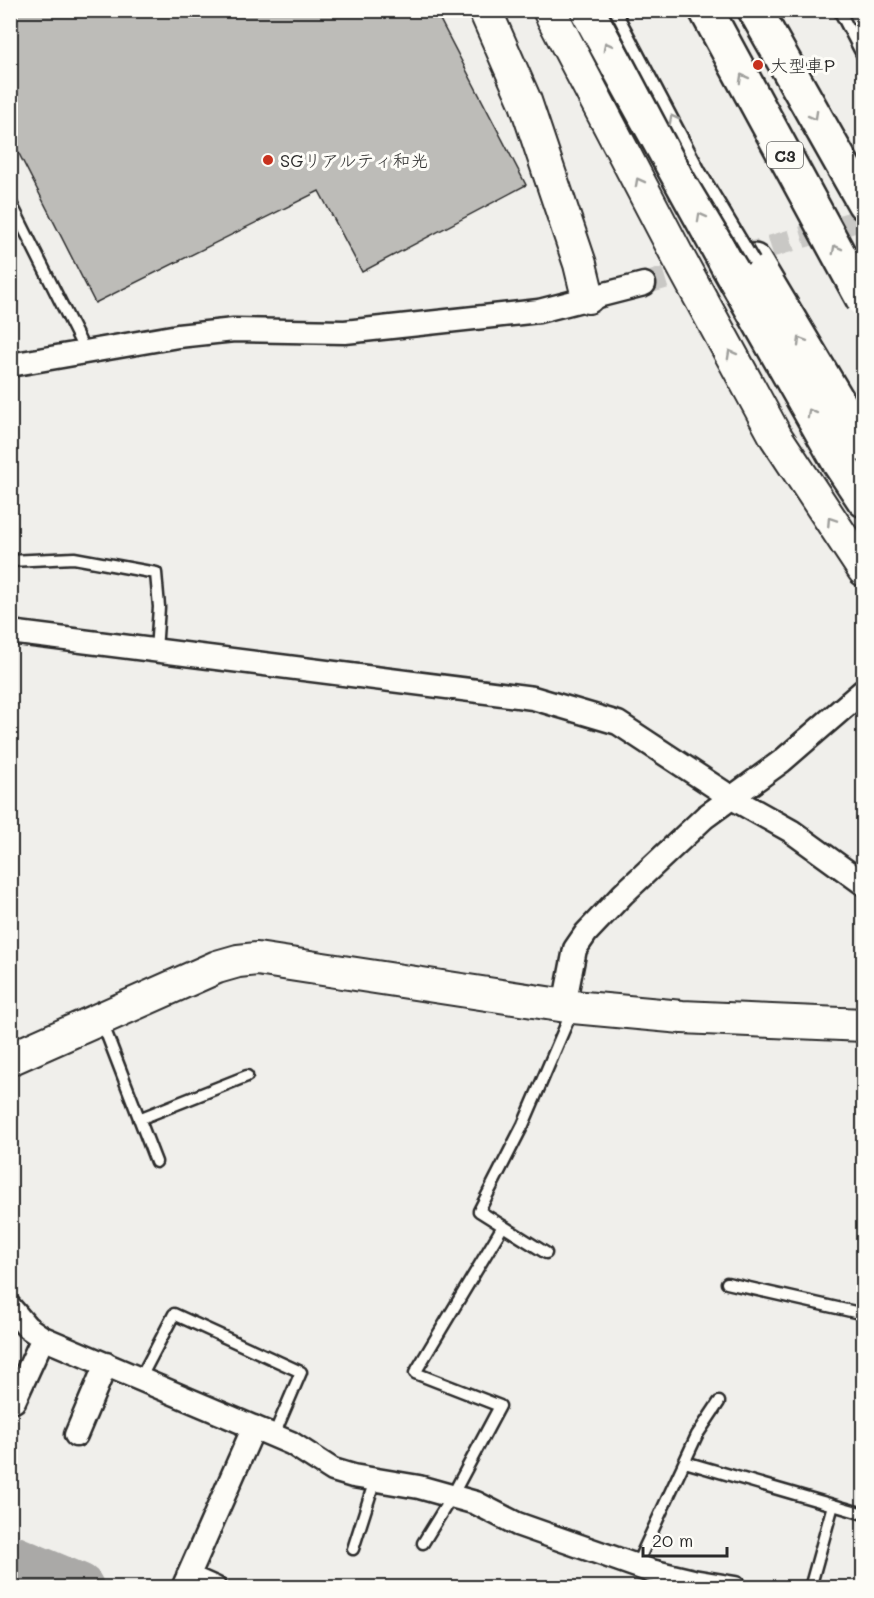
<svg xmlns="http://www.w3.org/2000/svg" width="874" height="1598" font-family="Mali,'Klee One',sans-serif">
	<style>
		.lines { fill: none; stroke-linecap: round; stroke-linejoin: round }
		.river { stroke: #aaa9a7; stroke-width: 50 }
		.building { fill: #bdbcb8; stroke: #2b2b2b; stroke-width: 1.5 }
		.street-tunnel { stroke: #c9c8c5; stroke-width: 22; stroke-dasharray: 22 11; stroke-linecap: butt }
		.lane-casing { stroke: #2b2b2b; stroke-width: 15 }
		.street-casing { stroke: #2b2b2b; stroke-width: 27 }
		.secondary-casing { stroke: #2b2b2b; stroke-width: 36 }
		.highway-casing { stroke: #2b2b2b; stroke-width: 38 }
		.lane { stroke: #fdfcf7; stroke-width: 10 }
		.street { stroke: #fdfcf7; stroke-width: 22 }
		.secondary { stroke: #fdfcf7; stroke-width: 32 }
		.highway { stroke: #fdfcf7; stroke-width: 33 }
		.lane-bridge-casing { stroke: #2b2b2b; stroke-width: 15; stroke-linecap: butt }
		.highway-bridge-casing { stroke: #2b2b2b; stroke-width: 38; stroke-linecap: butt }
		.lane-bridge { stroke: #fdfcf7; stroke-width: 10 }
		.highway-bridge { stroke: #fdfcf7; stroke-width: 33 }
		.oneway { stroke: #9e9e9b }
		.poi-dot { fill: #c8321e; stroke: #fdfcf7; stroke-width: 2 }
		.labels { text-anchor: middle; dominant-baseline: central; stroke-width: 6; stroke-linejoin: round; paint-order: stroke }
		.shield { fill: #fdfcf7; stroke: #6a6a68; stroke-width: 1.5 }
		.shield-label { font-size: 16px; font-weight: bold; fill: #2b2b2b }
		.poi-label { font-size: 18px; fill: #2b2b2b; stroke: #fdfcf7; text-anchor: start }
	</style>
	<rect width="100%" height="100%" fill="#f0efeb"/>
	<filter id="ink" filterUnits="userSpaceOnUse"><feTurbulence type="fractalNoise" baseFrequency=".0167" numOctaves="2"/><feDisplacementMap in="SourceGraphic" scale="12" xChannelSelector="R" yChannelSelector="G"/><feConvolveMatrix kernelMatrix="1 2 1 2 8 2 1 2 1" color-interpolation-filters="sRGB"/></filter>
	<g filter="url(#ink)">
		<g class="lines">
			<path class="river" d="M 10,1559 L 79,1588"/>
		</g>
		<path class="building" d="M 10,10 L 435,10 L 526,185 L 362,272 L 319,191 L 95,303 L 10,136 Z"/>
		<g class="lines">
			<path class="street-tunnel" d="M 644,284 L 864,219"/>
			<g class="lane-casing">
				<path id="lane" d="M 839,10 L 864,58
					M 10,201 L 85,351
					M 10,561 L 74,558 L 156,573 L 159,607 L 156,651
					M 102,1022 L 156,1162
					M 139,1119 L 247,1076
					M 546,1253 L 479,1211 L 523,1125 L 572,1011
					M 727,1283 L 864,1314
					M 140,1379 L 174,1314 L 301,1372 L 274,1435
					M 685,1462 L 864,1514
					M 423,1543 L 452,1496 L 500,1406 L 415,1373 L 503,1226
					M 353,1549 L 375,1480
					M 636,1566 L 697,1435 L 719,1402
					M 810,1588 L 833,1505"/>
			</g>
			<g class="street-casing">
				<path id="street" d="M 10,365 L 178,336 L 234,330 L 345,332 L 539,311 L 644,284
					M 10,632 L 533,698 L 618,723 L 732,798 L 791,831 L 864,884
					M 564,1006 L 575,949 L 586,933 L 623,894 L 705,817 L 782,761 L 864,690
					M 10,1307 L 27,1327 L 43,1338 L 291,1443 L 333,1470 L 353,1476 L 419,1487 L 476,1503 L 517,1524 L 651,1571 L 693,1581 L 735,1588
					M 10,1400 L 14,1401 L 43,1338
					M 76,1435 L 106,1364
					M 188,1576 L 215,1588
					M 183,1588 L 254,1427"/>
			</g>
			<g class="secondary-casing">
				<path id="secondary" d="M 485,10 L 525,101 L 580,264 L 588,297
					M 549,10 L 676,253 L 776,437 L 864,570
					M 10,1059 L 217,967 L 238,961 L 257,959 L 573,1007 L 682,1017 L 864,1025"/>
			</g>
			<g class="highway-casing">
				<path id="highway" d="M 587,10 L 729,268 L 840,464 L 864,500
					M 755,10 L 864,203
					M 754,261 L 864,445"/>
			</g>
			<use href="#lane" class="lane"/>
			<use href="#street" class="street"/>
			<use href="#secondary" class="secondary"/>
			<use href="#highway" class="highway"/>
			<g class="lane-bridge-casing">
				<path id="lane-bridge" d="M 615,10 L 700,171 L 754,261"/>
			</g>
			<g class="highway-bridge-casing">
				<path id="highway-bridge" d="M 706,10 L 864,301"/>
			</g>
			<use href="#lane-bridge" class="lane-bridge"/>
			<use href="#highway-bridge" class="highway-bridge"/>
		</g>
		<defs><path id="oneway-chevron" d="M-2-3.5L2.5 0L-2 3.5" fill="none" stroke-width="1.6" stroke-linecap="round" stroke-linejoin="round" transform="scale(1.5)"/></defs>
		<g class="oneway">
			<use href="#oneway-chevron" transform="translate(607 46) rotate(-119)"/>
			<use href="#oneway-chevron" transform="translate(743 78) rotate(-119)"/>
			<use href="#oneway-chevron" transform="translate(814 116) rotate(61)"/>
			<use href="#oneway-chevron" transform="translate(673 119) rotate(-118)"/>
			<use href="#oneway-chevron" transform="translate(639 182) rotate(-118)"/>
			<use href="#oneway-chevron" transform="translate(701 217) rotate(-119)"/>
			<use href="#oneway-chevron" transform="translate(836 249) rotate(-118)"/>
			<use href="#oneway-chevron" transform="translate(801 341) rotate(-121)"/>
			<use href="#oneway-chevron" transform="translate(731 354) rotate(-119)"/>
			<use href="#oneway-chevron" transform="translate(811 413) rotate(-119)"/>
			<use href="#oneway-chevron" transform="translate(831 521) rotate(-123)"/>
		</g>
	</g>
	<g class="poi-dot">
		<circle cx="758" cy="65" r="6"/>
		<circle cx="268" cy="160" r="6"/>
	</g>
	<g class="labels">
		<rect class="shield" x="767" y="142" width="36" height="26" rx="4.5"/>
		<g class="shield-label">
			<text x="785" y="155">C3</text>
		</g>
		<g class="poi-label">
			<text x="770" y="65">大型車P</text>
			<text x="280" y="160">SGリアルティ和光</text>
		</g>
	</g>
	<rect width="874" height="1598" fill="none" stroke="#fdfcf7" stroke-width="36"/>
	<rect x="18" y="18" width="838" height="1562" fill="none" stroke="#2b2b2b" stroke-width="2" filter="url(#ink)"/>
	<path d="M643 1547v9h84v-9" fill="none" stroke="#2b2b2b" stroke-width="3"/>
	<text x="652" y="1547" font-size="18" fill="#2b2b2b" stroke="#fdfcf7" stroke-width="4.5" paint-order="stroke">20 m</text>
</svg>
